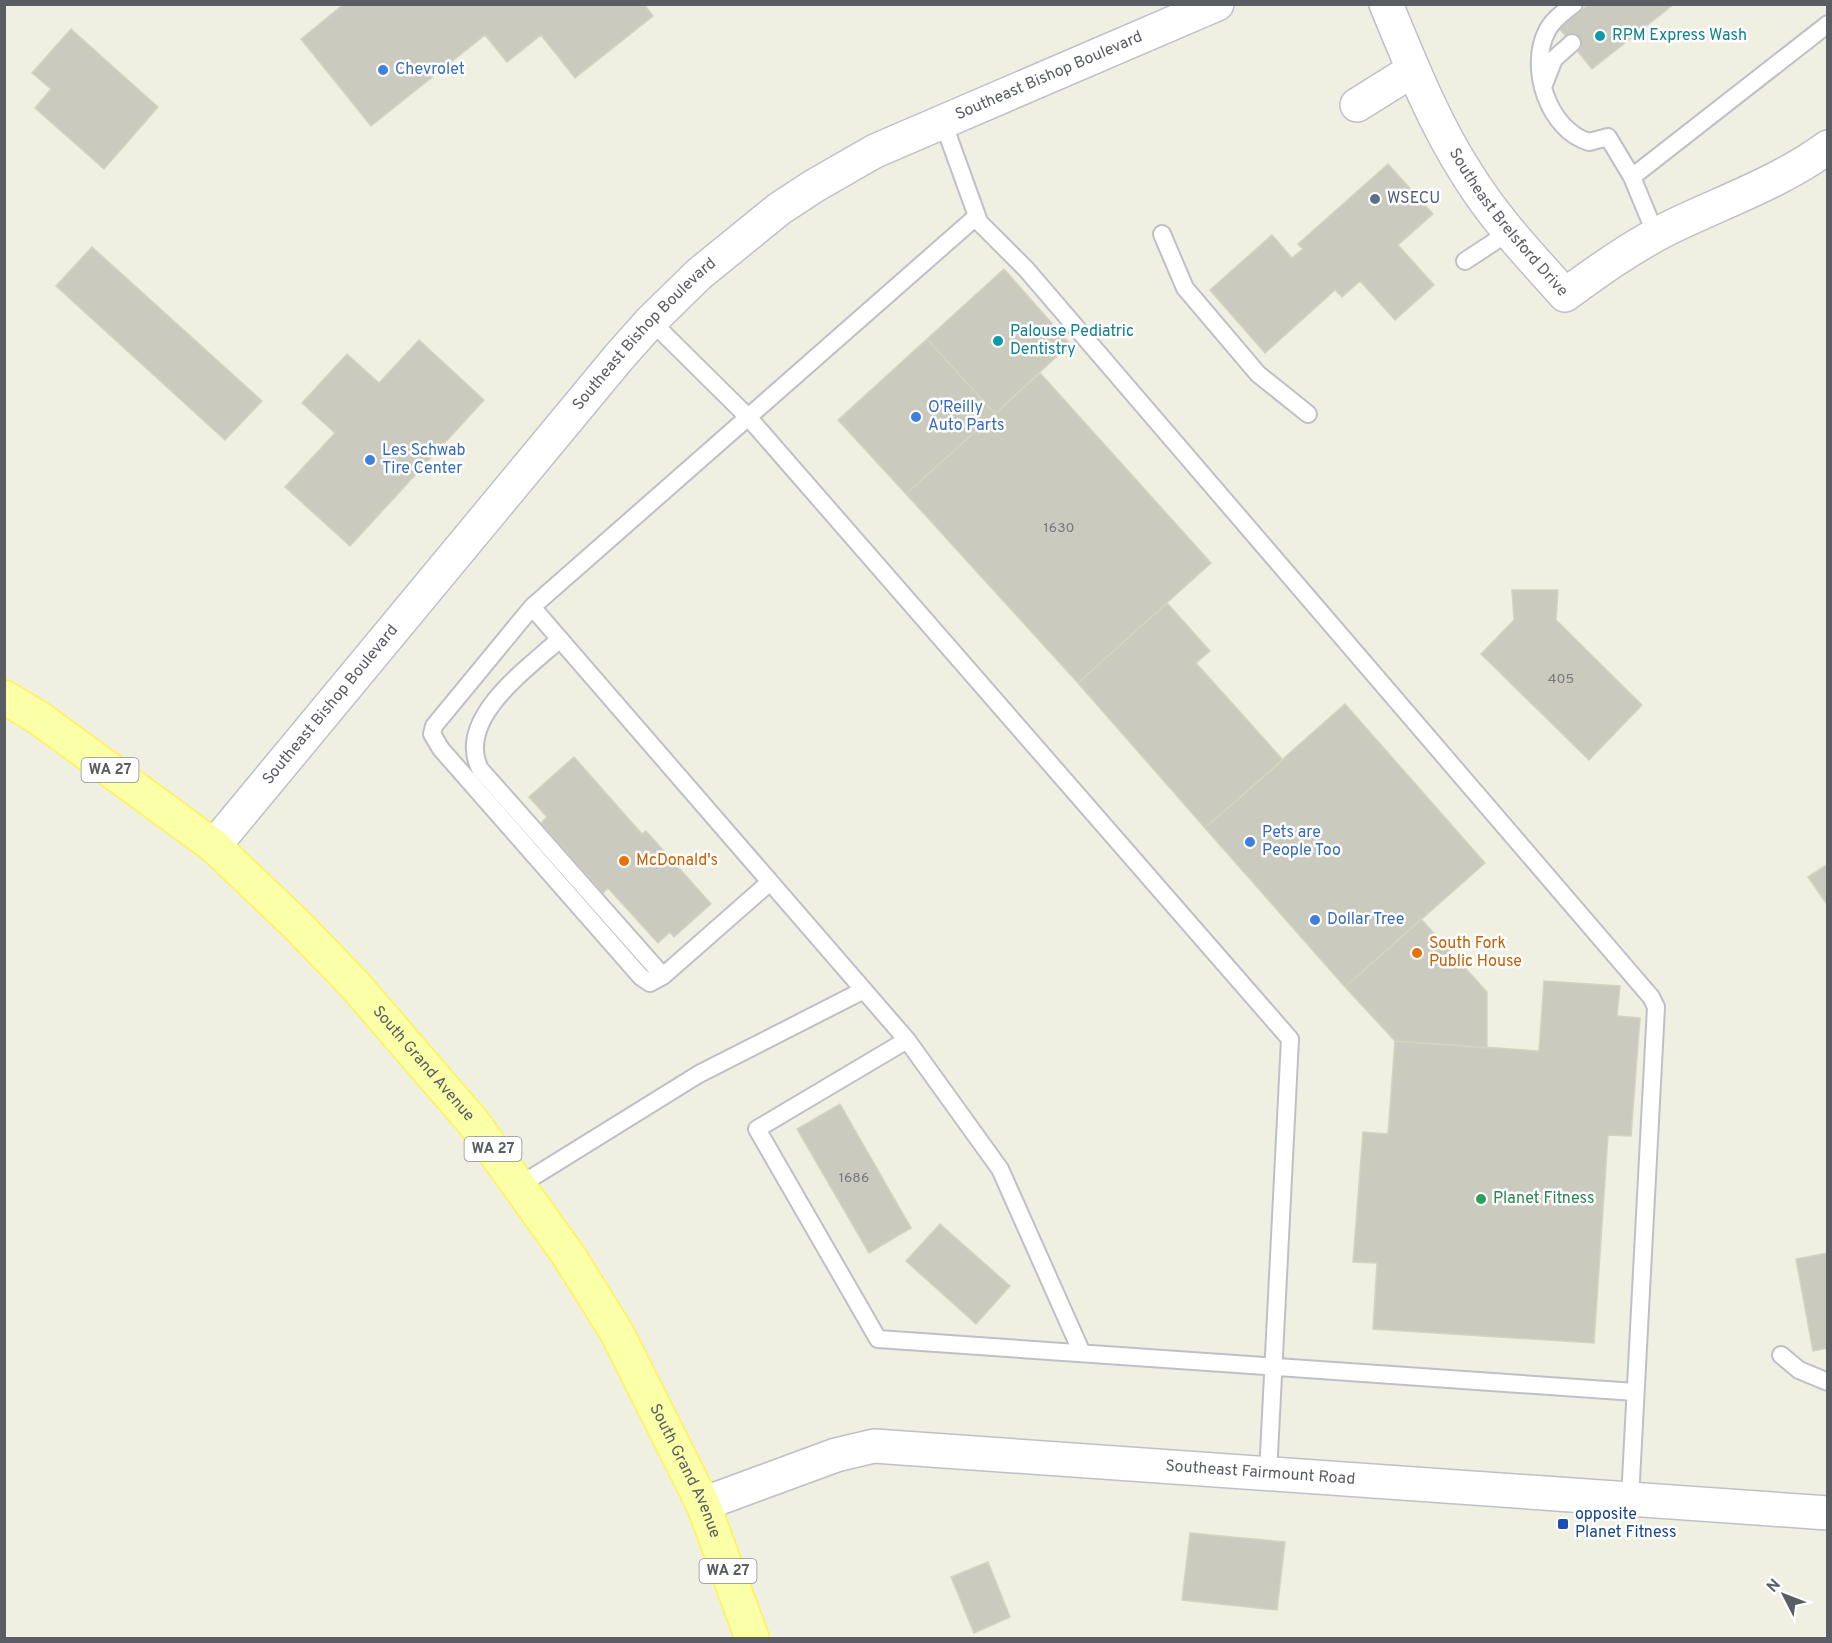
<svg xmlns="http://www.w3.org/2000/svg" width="1832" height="1643" font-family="Overpass,sans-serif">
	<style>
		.building { fill: #cacabf; stroke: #d5d3c0; stroke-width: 1.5 }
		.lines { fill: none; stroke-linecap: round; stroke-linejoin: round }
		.lane-casing { stroke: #bfc0c7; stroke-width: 20 }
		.street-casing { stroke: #bfc0c7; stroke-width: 36 }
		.secondary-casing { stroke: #bfc1ca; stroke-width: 36 }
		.primary-casing { stroke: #fff44c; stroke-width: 36 }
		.lane { stroke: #fff; stroke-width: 16 }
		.street { stroke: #fff; stroke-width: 33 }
		.secondary { stroke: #fff; stroke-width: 33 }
		.primary { stroke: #faffa8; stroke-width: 33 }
		.culture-dot { fill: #0f9aa8; stroke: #fff; stroke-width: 2 }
		.shop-dot { fill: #3f7fe0; stroke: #fff; stroke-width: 2 }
		.service-dot { fill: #5c6f8a; stroke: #fff; stroke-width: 2 }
		.food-dot { fill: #e8710a; stroke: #fff; stroke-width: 2 }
		.leisure-dot { fill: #2e9e5b; stroke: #fff; stroke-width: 2 }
		.transit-dot { fill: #1a4fb4; stroke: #fff; stroke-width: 2 }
		.labels { text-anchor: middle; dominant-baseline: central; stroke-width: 5; stroke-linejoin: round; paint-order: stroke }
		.number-label { font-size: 14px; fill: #77787c }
		.shield { fill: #fff; stroke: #8c8e93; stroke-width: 1.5 }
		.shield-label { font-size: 15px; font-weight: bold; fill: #5b5d65 }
		.culture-label { font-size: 16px; fill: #0d838f; stroke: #fff; text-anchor: start }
		.shop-label { font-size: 16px; fill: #366cbe; stroke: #fff; text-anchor: start }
		.street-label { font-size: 16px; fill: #5b5d65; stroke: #fff }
		.service-label { font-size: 16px; fill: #4e5e75; stroke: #fff; text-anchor: start }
		.food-label { font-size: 16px; fill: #c56008; stroke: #fff; text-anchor: start }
		.leisure-label { font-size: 16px; fill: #27864d; stroke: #fff; text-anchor: start }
		.transit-label { font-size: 16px; fill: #164399; stroke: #fff; text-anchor: start }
	</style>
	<rect width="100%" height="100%" fill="#efefe2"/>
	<path class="building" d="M 344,4 L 644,4 L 653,16 L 575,78 L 541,35 L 507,62 L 485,35 L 371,126 L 301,39 Z
		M 1589,4 L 1674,4 L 1592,69 L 1559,28 Z
		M 71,29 L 158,107 L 104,169 L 35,108 L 51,89 L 32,73 Z
		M 1388,164 L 1433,214 L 1398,245 L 1434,285 L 1395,320 L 1360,281 L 1342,297 L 1335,290 L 1265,353 L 1210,290 L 1272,235 L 1292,258 L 1303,249 L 1298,244 Z
		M 92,247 L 262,401 L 225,440 L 56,286 Z
		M 1004,269 L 1070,344 L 995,414 L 927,339 Z
		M 927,339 L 995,414 L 906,494 L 838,420 Z
		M 419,340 L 484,400 L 350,546 L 285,487 L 335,433 L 302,403 L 347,354 L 379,383 Z
		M 1040,373 L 1211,563 L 1078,683 L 906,494 Z
		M 1512,590 L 1558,590 L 1556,620 L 1642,705 L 1589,760 L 1481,654 L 1514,620 Z
		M 1167,603 L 1210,651 L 1196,663 L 1283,760 L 1205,828 L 1078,683 Z
		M 1345,704 L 1485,863 L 1345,987 L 1205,828 Z
		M 574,757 L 642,834 L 646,831 L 711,904 L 674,937 L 670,932 L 658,943 L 608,888 L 603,893 L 541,823 L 547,817 L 529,797 Z
		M 1828,864 L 1828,906 L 1808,877 Z
		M 1421,919 L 1487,992 L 1487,1048 L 1395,1041 L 1345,987 Z
		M 1544,981 L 1620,986 L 1617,1016 L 1640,1018 L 1631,1136 L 1608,1135 L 1594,1343 L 1373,1329 L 1377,1263 L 1353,1262 L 1363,1132 L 1388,1134 L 1395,1041 L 1539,1051 Z
		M 840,1104 L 911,1228 L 869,1253 L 797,1129 Z
		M 940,1224 L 1010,1286 L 976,1324 L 906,1261 Z
		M 1828,1253 L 1828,1348 L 1813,1351 L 1796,1259 Z
		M 1190,1533 L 1285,1542 L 1277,1610 L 1182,1600 Z
		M 988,1562 L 1010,1617 L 974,1633 L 951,1577 Z"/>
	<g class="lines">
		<g class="lane-casing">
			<path id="lane" d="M 1574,4 C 1564,12 1552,20 1547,31 C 1528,67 1548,130 1589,142 L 1608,137 L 1632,177 L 1656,235
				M 1543,87 L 1554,59 L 1572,43
				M 943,122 L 977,216 L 532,607 L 907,1040 L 1000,1169 L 1082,1353
				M 1632,177 L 1828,24
				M 977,216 L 979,222 L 1026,269 L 1651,997 L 1656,1007 L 1630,1499
				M 1162,234 L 1185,288 L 1258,374 L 1308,414
				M 1465,261 L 1509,232
				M 651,321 L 749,418 L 1290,1039 L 1268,1474
				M 532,607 L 434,726 L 432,734 L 441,749 L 641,977 L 650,983 L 663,976 L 770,882
				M 560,639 C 527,669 455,719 480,769 L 663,976
				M 907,1040 L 757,1129 L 878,1339 L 1635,1392
				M 520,1185 L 699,1074 L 864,990
				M 1781,1355 L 1799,1370 L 1828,1382"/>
		</g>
		<g class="street-casing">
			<g id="street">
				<path id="s1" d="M 1386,4 C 1410,62 1433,121 1467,174 C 1494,218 1531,257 1565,295 C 1598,271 1631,247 1669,228 C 1722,202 1779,183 1828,147"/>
				<path d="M 1357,105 L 1413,70"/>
				<path id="s2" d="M 703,1504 L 836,1455 L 874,1446 L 1828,1513"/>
			</g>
		</g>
		<g class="secondary-casing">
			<g id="secondary">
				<path id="s3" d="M 214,846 L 619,357 L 651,321 L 699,274 L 779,209 L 814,186 L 875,151 L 1217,4"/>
			</g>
		</g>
		<g class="primary-casing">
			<g id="primary">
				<path id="s4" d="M 4,697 L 39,718 L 214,846 L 297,925 L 354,984 L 473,1122 L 569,1256 L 617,1333 L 703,1504 L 752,1638"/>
			</g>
		</g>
		<use href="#lane" class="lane"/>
		<use href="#street" class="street"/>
		<use href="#secondary" class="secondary"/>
		<use href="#primary" class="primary"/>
	</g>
	<g class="culture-dot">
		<circle cx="1600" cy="36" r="6"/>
		<circle cx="998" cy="341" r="6"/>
	</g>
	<g class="shop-dot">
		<circle cx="383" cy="70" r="6"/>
		<circle cx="916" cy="417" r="6"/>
		<circle cx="370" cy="460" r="6"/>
		<circle cx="1250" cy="842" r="6"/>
		<circle cx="1315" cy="920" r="6"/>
	</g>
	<circle class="service-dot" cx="1375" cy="199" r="6"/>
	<g class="food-dot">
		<circle cx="624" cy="861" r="6"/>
		<circle cx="1417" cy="953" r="6"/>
	</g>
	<circle class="leisure-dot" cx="1481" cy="1199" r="6"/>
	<rect class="transit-dot" x="1557" y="1518" width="12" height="12" rx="3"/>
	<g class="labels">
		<g class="number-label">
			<text x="1059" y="528">1630</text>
			<text x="1561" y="679">405</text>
			<text x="854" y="1178">1686</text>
		</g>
		<g class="shield">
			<rect x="81.5" y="758" width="57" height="24" rx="4.5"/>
			<rect x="464.5" y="1137" width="57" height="24" rx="4.5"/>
			<rect x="699.5" y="1559" width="57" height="24" rx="4.5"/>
		</g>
		<g class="shield-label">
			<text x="110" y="770">WA 27</text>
			<text x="493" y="1149">WA 27</text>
			<text x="728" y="1571">WA 27</text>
		</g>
		<g class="culture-label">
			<text x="1612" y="36">RPM Express Wash</text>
			<text x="1010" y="332">Palouse Pediatric<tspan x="1010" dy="18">Dentistry</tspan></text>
		</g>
		<g class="shop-label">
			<text x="395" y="70">Chevrolet</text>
			<text x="928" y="408">O'Reilly<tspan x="928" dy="18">Auto Parts</tspan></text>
			<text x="382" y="451">Les Schwab<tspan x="382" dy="18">Tire Center</tspan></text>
			<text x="1262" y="833">Pets are<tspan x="1262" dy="18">People Too</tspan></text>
			<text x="1327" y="920">Dollar Tree</text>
		</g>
		<g class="street-label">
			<text stroke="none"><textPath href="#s3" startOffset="1155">Southeast Bishop Boulevard</textPath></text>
			<text stroke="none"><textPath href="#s1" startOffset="252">Southeast Brelsford Drive</textPath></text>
			<text stroke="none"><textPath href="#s3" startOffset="669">Southeast Bishop Boulevard</textPath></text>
			<text stroke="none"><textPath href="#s3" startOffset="183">Southeast Bishop Boulevard</textPath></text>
			<text stroke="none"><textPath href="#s4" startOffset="560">South Grand Avenue</textPath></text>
			<text stroke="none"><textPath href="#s4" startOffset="1046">South Grand Avenue</textPath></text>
			<text stroke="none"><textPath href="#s2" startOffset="568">Southeast Fairmount Road</textPath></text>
		</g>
		<g class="service-label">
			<text x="1387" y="199">WSECU</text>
		</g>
		<g class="food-label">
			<text x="636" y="861">McDonald's</text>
			<text x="1429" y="944">South Fork<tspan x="1429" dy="18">Public House</tspan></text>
		</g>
		<g class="leisure-label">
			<text x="1493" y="1199">Planet Fitness</text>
		</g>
		<g class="transit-label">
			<text x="1575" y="1515">opposite<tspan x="1575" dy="18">Planet Fitness</tspan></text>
		</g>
	</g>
	<rect width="1832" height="1643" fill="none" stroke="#5b5d65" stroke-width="12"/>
	<g transform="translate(1784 1595) rotate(312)" stroke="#ffffff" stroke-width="4.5" paint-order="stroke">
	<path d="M0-4.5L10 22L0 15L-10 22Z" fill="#5b5d65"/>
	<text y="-9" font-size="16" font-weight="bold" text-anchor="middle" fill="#5b5d65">N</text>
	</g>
</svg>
